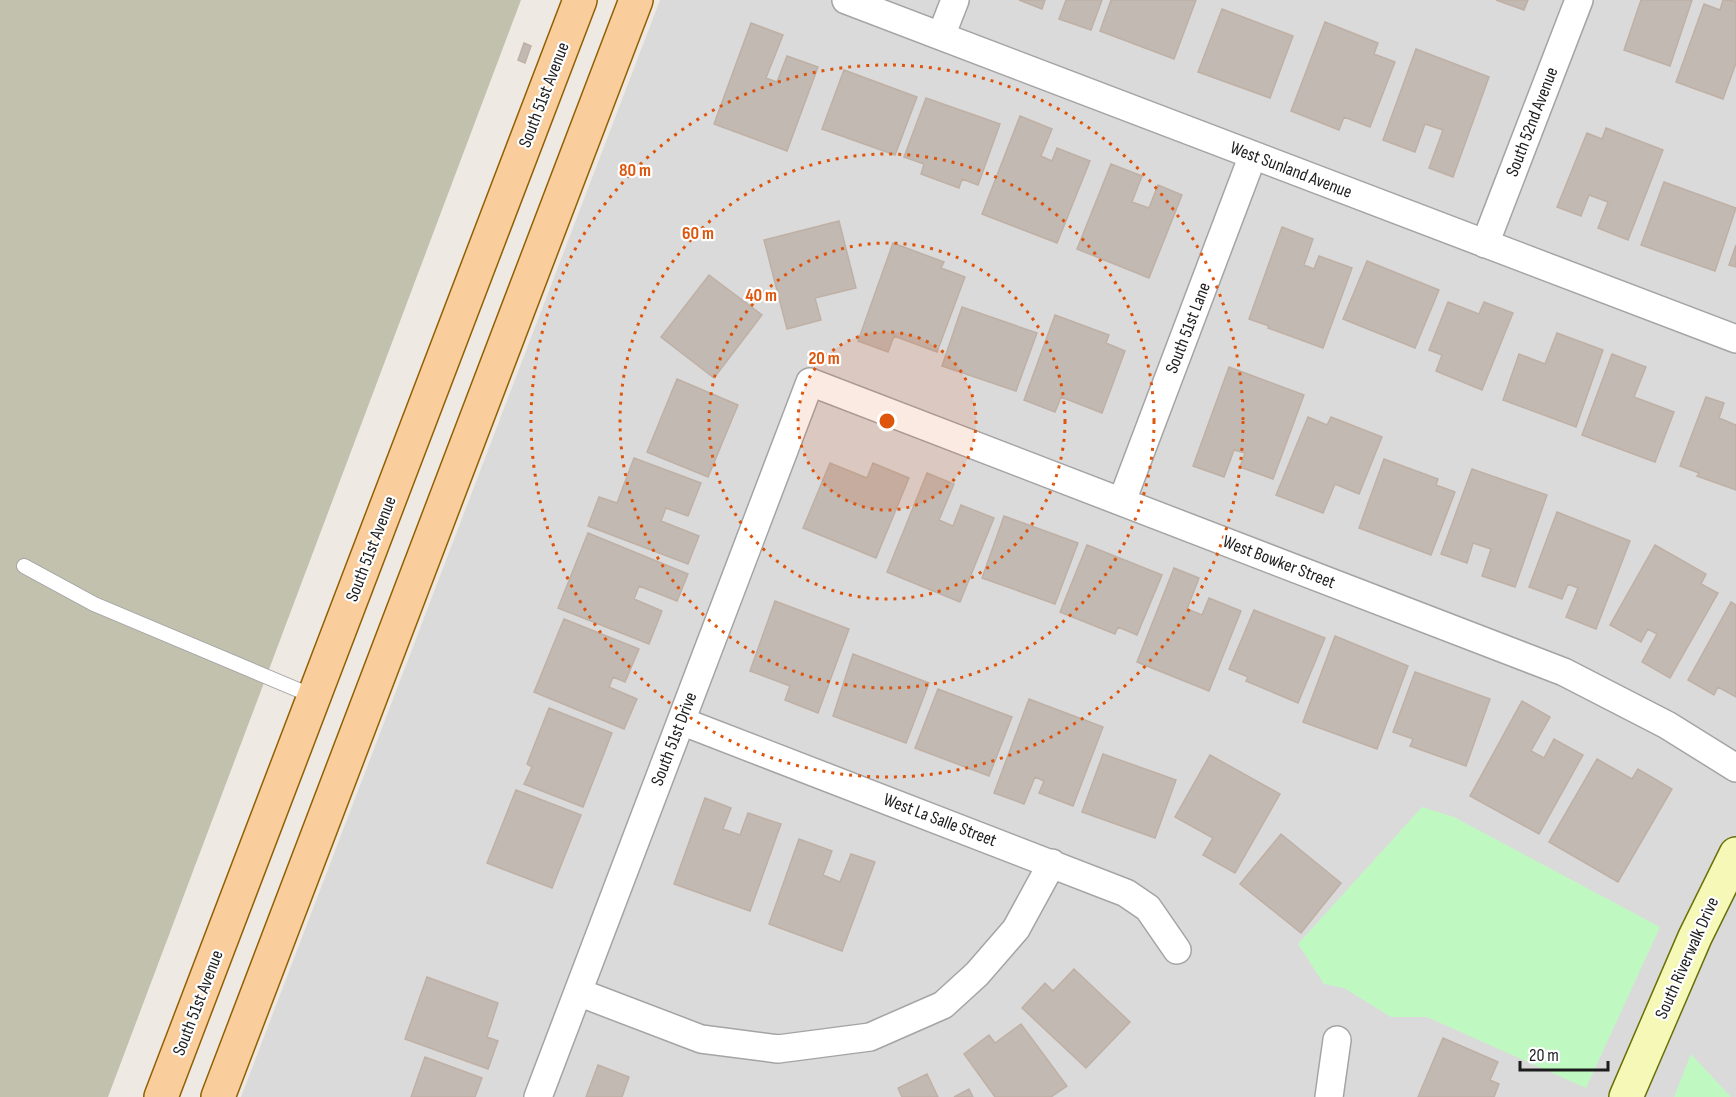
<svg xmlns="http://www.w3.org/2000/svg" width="1736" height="1097" font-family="'Sofia Sans Condensed',sans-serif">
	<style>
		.residential { fill: #dbdada }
		.construction { fill: #c2c1ae }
		.park { fill: #c0f8c2 }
		.building { fill: #c2b9b2; stroke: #bfb0a5; stroke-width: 1.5 }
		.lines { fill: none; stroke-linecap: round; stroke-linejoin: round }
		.lane-casing { stroke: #a4a4a4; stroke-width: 16 }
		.street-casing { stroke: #a4a4a4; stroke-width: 30 }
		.secondary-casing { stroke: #687007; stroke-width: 36 }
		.primary-casing { stroke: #925f03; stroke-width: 36 }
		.lane { stroke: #fff; stroke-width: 14 }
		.street { stroke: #fff; stroke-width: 27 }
		.secondary { stroke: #f6f8b7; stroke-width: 33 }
		.primary { stroke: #f9ce9c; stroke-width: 33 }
		.ring { fill: none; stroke: #de560d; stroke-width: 3; stroke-dasharray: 3 6 }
		.labels { text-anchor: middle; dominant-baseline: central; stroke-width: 4.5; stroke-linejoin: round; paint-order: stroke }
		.street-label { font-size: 18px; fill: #1d1d1d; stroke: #fff }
		.centre { fill: #de560d; stroke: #fff; stroke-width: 3 }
		.ring-label { font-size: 18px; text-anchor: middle; font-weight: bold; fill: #de560d; stroke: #fff; stroke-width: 4.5; stroke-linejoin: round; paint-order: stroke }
	</style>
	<rect width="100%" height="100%" fill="#eeeae3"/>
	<path class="residential" d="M 660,0 L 1736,0 L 1736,1097 L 241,1097 Z"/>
	<path class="construction" d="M 0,0 L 521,0 L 108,1097 L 0,1097 Z"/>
	<path class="park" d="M 1422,807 L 1454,817 L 1660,927 L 1586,1088 L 1427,1017 L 1391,1017 L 1344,988 L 1324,984 L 1298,944 Z
		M 1691,1054 L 1731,1097 L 1674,1097 Z"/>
	<path class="building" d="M 1019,0 L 1045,0 L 1042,9 Z
		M 1066,0 L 1102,0 L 1091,30 L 1059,19 Z
		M 1111,0 L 1196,0 L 1174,59 L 1100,31 Z
		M 1496,0 L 1528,0 L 1524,10 Z
		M 1641,0 L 1692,0 L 1670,66 L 1624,50 Z
		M 1723,0 L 1736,1 L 1736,63 L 1723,99 L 1676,82 L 1704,4 L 1720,10 Z
		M 1222,9 L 1293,36 L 1270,98 L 1198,72 Z
		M 1325,22 L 1378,43 L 1374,54 L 1395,62 L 1370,127 L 1344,117 L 1339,130 L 1291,111 Z
		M 751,23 L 783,35 L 766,78 L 777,82 L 787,56 L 818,67 L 787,151 L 714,124 Z
		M 524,43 L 531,46 L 525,63 L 518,60 Z
		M 1416,49 L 1489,77 L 1453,177 L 1429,168 L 1443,130 L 1425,124 L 1415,152 L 1383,140 Z
		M 844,70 L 917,97 L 895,155 L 822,129 Z
		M 926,98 L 1000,124 L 978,185 L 962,179 L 959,188 L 921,174 L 924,164 L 904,157 Z
		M 1020,116 L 1052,129 L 1041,156 L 1052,161 L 1057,148 L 1090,161 L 1057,243 L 982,214 Z
		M 1606,128 L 1663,150 L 1628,240 L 1598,228 L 1608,202 L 1589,195 L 1581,216 L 1557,207 L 1587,133 L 1602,139 Z
		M 1111,164 L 1142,176 L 1132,202 L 1149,208 L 1158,185 L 1182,195 L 1149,278 L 1077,249 Z
		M 1664,182 L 1736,208 L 1715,271 L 1641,245 Z
		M 839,221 L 856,288 L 815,298 L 821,320 L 787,329 L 764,240 Z
		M 1282,227 L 1313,239 L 1304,265 L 1314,269 L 1319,256 L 1352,268 L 1323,348 L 1268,328 L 1269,326 L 1249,319 Z
		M 893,243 L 944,262 L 941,268 L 965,277 L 937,352 L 894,336 L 888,352 L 858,341 Z
		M 1736,245 L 1736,267 L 1729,265 Z
		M 1367,261 L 1439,290 L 1415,348 L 1343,319 Z
		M 709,275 L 762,315 L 714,378 L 661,337 Z
		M 1448,302 L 1479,314 L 1484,302 L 1513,313 L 1482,390 L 1436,371 L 1442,355 L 1429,350 Z
		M 962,307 L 1037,333 L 1016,391 L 942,366 Z
		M 1055,315 L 1109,335 L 1106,343 L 1125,351 L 1102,413 L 1061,397 L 1055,412 L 1024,400 Z
		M 1557,333 L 1603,350 L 1576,427 L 1503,400 L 1519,354 L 1545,364 Z
		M 1612,354 L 1646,367 L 1634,397 L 1674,412 L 1655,462 L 1582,435 Z
		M 1229,367 L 1304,395 L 1273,479 L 1240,467 L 1245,453 L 1234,450 L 1224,477 L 1193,466 Z
		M 677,379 L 738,405 L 708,477 L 647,452 Z
		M 1706,397 L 1724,403 L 1719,418 L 1736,425 L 1736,490 L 1697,476 L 1699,473 L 1680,466 Z
		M 1308,417 L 1327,425 L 1331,417 L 1382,437 L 1359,494 L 1335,484 L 1323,513 L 1276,495 Z
		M 634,458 L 701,483 L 688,516 L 666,508 L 661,521 L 699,536 L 688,564 L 588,526 L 599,497 L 617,503 Z
		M 1384,459 L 1438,479 L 1436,485 L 1455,492 L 1431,555 L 1359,528 Z
		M 830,463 L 867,478 L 873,463 L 909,478 L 876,558 L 803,528 Z
		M 1472,469 L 1547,495 L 1515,587 L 1482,576 L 1491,549 L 1473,543 L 1467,563 L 1441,554 Z
		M 927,473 L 954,484 L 939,520 L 953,526 L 961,505 L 994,518 L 960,602 L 887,572 Z
		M 1557,512 L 1630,541 L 1596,629 L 1566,617 L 1578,588 L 1568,584 L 1562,599 L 1529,587 Z
		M 1004,516 L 1078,543 L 1055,604 L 982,578 Z
		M 588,533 L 688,574 L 677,601 L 639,586 L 634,599 L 662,611 L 649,644 L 558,608 Z
		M 1087,545 L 1162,575 L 1137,635 L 1118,627 L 1115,634 L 1060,612 Z
		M 1655,545 L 1706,574 L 1701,584 L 1718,593 L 1670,678 L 1642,662 L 1657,634 L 1648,629 L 1641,642 L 1610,625 Z
		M 1174,568 L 1199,578 L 1187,609 L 1202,615 L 1209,598 L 1241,611 L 1209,691 L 1137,662 Z
		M 775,601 L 849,629 L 818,713 L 785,700 L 790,686 L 750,671 Z
		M 1731,602 L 1736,605 L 1736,697 L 1718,687 L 1714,695 L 1688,680 Z
		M 1254,610 L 1325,638 L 1298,703 L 1246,681 L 1248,677 L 1229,669 Z
		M 564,619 L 639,649 L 625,682 L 613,677 L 609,687 L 637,699 L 624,729 L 534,692 Z
		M 1335,636 L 1408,666 L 1377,749 L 1303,722 Z
		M 853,654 L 929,683 L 906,743 L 833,716 Z
		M 1415,672 L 1490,699 L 1466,766 L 1410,746 L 1413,739 L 1393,732 Z
		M 938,689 L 1012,717 L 989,776 L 915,748 Z
		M 1029,699 L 1103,727 L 1073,806 L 1039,793 L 1044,781 L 1035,777 L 1024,804 L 994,793 Z
		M 1522,701 L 1550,717 L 1531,751 L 1544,758 L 1554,739 L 1583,755 L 1539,834 L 1470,796 Z
		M 549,708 L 612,733 L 583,807 L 524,784 L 532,767 L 527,764 Z
		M 1103,754 L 1176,780 L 1155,838 L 1082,812 Z
		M 1210,755 L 1280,794 L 1235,873 L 1203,855 L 1213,838 L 1175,817 Z
		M 1597,759 L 1632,779 L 1638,769 L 1672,789 L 1618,882 L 1549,842 Z
		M 516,790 L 581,815 L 552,888 L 487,863 Z
		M 705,798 L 731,808 L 723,829 L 740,835 L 748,813 L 781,824 L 750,911 L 674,884 Z
		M 1281,834 L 1341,883 L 1301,933 L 1240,884 Z
		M 799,839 L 832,851 L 823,875 L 840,882 L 851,854 L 875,862 L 842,951 L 769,924 Z
		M 1074,969 L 1130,1022 L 1086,1068 L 1022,1008 L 1045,983 L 1053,991 Z
		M 427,977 L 498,1003 L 487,1037 L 498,1041 L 488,1069 L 405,1039 Z
		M 1021,1024 L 1067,1086 L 1051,1097 L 995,1097 L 964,1054 L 989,1035 L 995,1043 Z
		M 1443,1038 L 1498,1062 L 1490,1080 L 1499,1084 L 1494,1097 L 1418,1097 Z
		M 425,1057 L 482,1078 L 475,1097 L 411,1097 Z
		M 598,1065 L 629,1077 L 622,1097 L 586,1097 Z
		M 927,1074 L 938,1097 L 902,1097 L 898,1088 Z
		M 969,1089 L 973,1097 L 954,1097 Z"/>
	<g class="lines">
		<g class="lane-casing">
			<path id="lane" d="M 24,566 L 94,604 L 315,697"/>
		</g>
		<g class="street-casing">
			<path id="street" d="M 846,0 L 1736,339
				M 941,36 L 955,0
				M 1485,244 L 1579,0
				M 1122,501 L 1253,155
				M 681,721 L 1126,893 L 1148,908 L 1177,950
				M 578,992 L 701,1039 L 778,1049 L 870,1037 L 943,1005 L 977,974 L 1016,929 L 1052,863
				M 538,1097 L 810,382 L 1564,672 L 1667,725 L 1736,768
				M 1329,1097 L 1337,1040"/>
		</g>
		<g class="secondary-casing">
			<path id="secondary" d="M 1626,1097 L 1695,937 L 1736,854"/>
		</g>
		<g class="primary-casing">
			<path id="primary" d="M 161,1097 L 580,0
				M 218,1097 L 636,0"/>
		</g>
		<use href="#lane" class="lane"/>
		<use href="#street" class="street"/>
		<use href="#secondary" class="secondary"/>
		<use href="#primary" class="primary"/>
	</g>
	<circle cx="887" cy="421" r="89" fill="#de560d" fill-opacity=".12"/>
	<g class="ring">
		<circle cx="887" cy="421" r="89"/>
		<circle cx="887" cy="421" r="178"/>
		<circle cx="887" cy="421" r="267"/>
		<circle cx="887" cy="421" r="356"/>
	</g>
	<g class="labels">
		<g class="street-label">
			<text transform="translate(544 95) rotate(-69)">South 51st Avenue</text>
			<text transform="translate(1532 122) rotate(-69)">South 52nd Avenue</text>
			<text transform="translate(1291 170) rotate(21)">West Sunland Avenue</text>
			<text transform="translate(1188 328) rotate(-69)">South 51st Lane</text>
			<text transform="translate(371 549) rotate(-69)">South 51st Avenue</text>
			<text transform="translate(1279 562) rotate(21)">West Bowker Street</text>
			<text transform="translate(674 739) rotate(-69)">South 51st Drive</text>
			<text transform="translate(940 820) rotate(21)">West La Salle Street</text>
			<text transform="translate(1687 958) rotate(-66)">South Riverwalk Drive</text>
			<text transform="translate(198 1003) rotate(-69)">South 51st Avenue</text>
		</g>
	</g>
	<circle cx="887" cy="421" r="9" class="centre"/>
	<g class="ring-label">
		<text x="635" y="176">80 m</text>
		<text x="698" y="239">60 m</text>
		<text x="761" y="301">40 m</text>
		<text x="824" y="364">20 m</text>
	</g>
	<path d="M1520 1061v9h88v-9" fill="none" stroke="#1d1d1d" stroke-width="3"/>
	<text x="1529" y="1061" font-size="18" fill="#1d1d1d" stroke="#ffffff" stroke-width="4.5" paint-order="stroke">20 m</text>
</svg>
